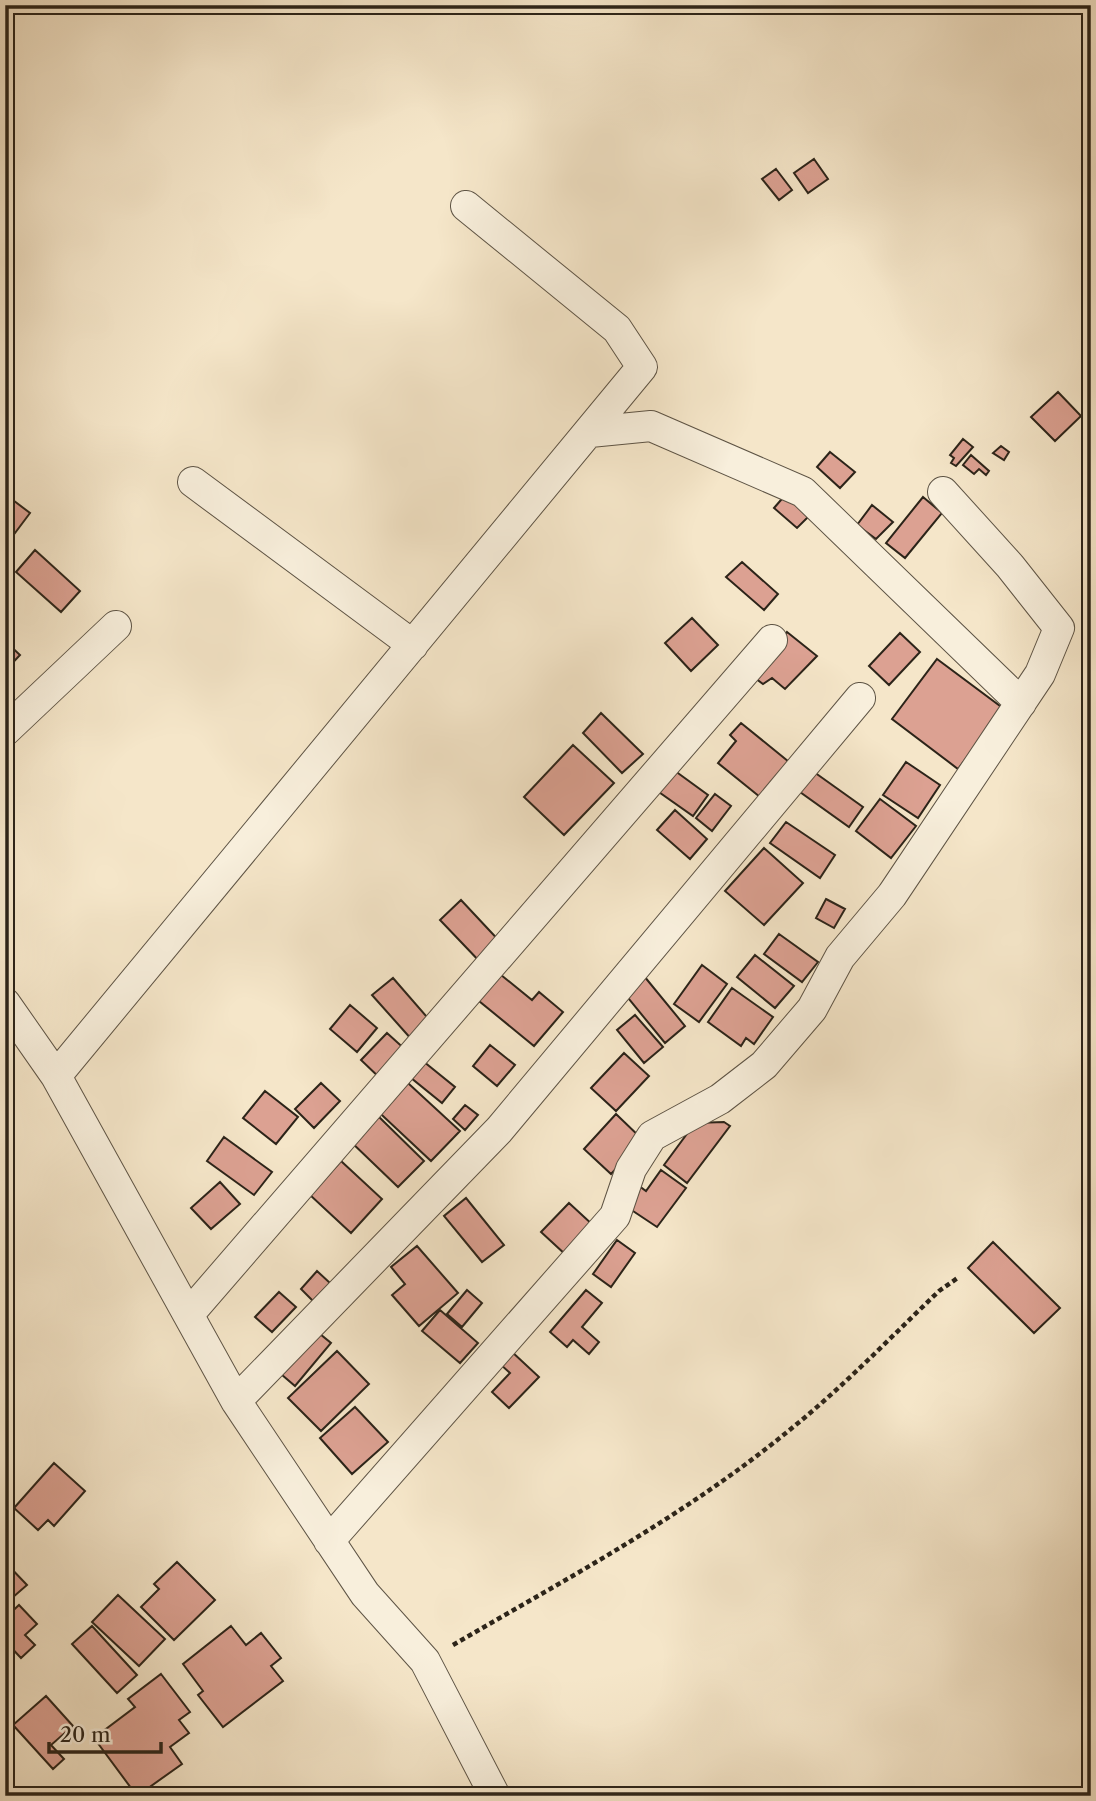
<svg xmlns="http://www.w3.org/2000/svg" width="1096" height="1801" font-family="'Libre Caslon Text',serif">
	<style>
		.building { fill: #dca192; stroke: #2c2419; stroke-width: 2 }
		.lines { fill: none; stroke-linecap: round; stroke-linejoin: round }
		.minor-casing { stroke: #5e5445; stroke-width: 32 }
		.path { stroke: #2c2419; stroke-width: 4.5; stroke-dasharray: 5 3.5; stroke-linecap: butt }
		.minor { stroke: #f8efdc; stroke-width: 30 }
	</style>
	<rect width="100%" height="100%" fill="#f5e6c9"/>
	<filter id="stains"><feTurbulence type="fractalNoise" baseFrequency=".00286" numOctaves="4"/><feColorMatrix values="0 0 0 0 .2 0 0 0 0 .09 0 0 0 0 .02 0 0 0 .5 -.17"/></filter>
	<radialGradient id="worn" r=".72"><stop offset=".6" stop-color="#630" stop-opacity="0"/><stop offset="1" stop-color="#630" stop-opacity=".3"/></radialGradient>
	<path class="building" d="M 814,159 L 828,179 L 808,193 L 794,173 Z
		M 776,169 L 792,190 L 779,200 L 762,179 Z
		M 1058,392 L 1081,416 L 1055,441 L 1031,417 Z
		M 963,439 L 973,447 L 956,466 L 951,463 L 954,458 L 950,455 Z
		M 1001,446 L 1009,452 L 1004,460 L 993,453 Z
		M 830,452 L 855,472 L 840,488 L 817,467 Z
		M 971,455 L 989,471 L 986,475 L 979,469 L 974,474 L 963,465 Z
		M 787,493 L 811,514 L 797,528 L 774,508 Z
		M 5,494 L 30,513 L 6,545 L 5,544 Z
		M 923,497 L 942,513 L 905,558 L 886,543 Z
		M 872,505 L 893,522 L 876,539 L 857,525 Z
		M 35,550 L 80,591 L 61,612 L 16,572 Z
		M 742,562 L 778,594 L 764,610 L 726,577 Z
		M 692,618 L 718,645 L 691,671 L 665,643 Z
		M 787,632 L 817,656 L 785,689 L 772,678 L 763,684 L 751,675 Z
		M 900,633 L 920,652 L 889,685 L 869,666 Z
		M 5,641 L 20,655 L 5,671 Z
		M 937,659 L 1004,709 L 958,769 L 892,719 Z
		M 601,713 L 643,754 L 622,773 L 583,733 Z
		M 741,723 L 794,766 L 765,801 L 718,763 L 736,741 L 730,735 Z
		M 573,745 L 614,783 L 564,835 L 524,797 Z
		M 906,762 L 940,785 L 918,818 L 883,795 Z
		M 671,768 L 708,795 L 693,816 L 656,790 Z
		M 814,772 L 863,807 L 849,827 L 800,792 Z
		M 715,794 L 731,806 L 712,831 L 696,818 Z
		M 880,799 L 916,826 L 891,858 L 856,831 Z
		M 675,810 L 707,839 L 690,859 L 657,830 Z
		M 786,822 L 835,855 L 820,878 L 770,843 Z
		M 764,848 L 803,883 L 764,925 L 725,891 Z
		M 826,899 L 845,909 L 834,928 L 816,918 Z
		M 461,900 L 504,946 L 483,965 L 440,920 Z
		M 779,934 L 818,962 L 802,982 L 764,954 Z
		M 755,955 L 794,986 L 775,1008 L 737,977 Z
		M 702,965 L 727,984 L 699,1022 L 674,1004 Z
		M 490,966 L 532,1000 L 539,992 L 563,1012 L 534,1046 L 468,992 Z
		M 644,976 L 685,1026 L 665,1043 L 624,993 Z
		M 393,978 L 433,1024 L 413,1041 L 372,995 Z
		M 732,988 L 773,1017 L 754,1044 L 746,1038 L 741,1046 L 708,1022 Z
		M 350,1005 L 377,1028 L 357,1052 L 330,1029 Z
		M 635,1015 L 663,1047 L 644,1063 L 617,1030 Z
		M 387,1033 L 408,1052 L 382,1080 L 361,1060 Z
		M 490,1045 L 515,1065 L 497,1086 L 473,1066 Z
		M 624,1053 L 649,1076 L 616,1111 L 591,1088 Z
		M 418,1057 L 455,1087 L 442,1103 L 405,1073 Z
		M 396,1072 L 460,1131 L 431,1161 L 368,1102 Z
		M 321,1083 L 340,1101 L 314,1128 L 295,1109 Z
		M 265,1091 L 298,1117 L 276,1144 L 243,1118 Z
		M 465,1105 L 478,1115 L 465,1130 L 453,1119 Z
		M 375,1113 L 424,1161 L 398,1187 L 349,1140 Z
		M 616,1114 L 643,1140 L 611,1174 L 584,1149 Z
		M 724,1122 L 730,1126 L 687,1183 L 664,1165 L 695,1123 Z
		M 224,1137 L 272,1172 L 254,1195 L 207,1161 Z
		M 341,1161 L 382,1199 L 351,1233 L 310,1195 Z
		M 661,1170 L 686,1188 L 657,1227 L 621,1203 L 635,1183 L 646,1191 Z
		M 220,1182 L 240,1204 L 211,1229 L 191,1208 Z
		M 466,1198 L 504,1245 L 482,1262 L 444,1216 Z
		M 569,1203 L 594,1226 L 566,1255 L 541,1232 Z
		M 617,1240 L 635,1253 L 611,1287 L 593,1274 Z
		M 993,1242 L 1060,1308 L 1034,1333 L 968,1268 Z
		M 417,1246 L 458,1293 L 419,1326 L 392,1295 L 405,1284 L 391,1267 Z
		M 317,1271 L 330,1283 L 313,1301 L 301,1289 Z
		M 467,1290 L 482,1303 L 462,1327 L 447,1314 Z
		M 586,1290 L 602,1303 L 582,1327 L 599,1342 L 589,1354 L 573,1340 L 567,1347 L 550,1332 Z
		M 279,1292 L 296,1307 L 272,1332 L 255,1317 Z
		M 440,1310 L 478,1343 L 460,1363 L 422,1331 Z
		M 304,1321 L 331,1343 L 295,1386 L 268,1363 Z
		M 337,1351 L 369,1384 L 321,1431 L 288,1398 Z
		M 511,1351 L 539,1377 L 509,1408 L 492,1392 L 510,1373 L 499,1363 Z
		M 355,1407 L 388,1442 L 352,1474 L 320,1438 Z
		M 54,1463 L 85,1491 L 54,1526 L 48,1520 L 38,1530 L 14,1508 Z
		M 5,1562 L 27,1585 L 5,1604 Z
		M 177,1562 L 215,1600 L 174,1640 L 141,1607 L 159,1589 L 154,1584 Z
		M 118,1595 L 165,1639 L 139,1666 L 92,1622 Z
		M 19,1605 L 37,1624 L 25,1635 L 35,1645 L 21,1658 L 5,1641 L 5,1618 Z
		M 92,1626 L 137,1675 L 117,1693 L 72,1644 Z
		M 231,1626 L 246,1645 L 261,1633 L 281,1658 L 271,1666 L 283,1681 L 223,1727 L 198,1695 L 203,1691 L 183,1664 Z
		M 161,1674 L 190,1712 L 179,1720 L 189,1733 L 170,1747 L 182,1764 L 137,1796 L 94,1738 L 135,1707 L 128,1699 Z
		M 46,1696 L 73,1726 L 51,1745 L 64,1759 L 53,1769 L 13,1725 Z"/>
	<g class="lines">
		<g class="minor-casing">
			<path id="minor" d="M 590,432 L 651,426 L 803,492 L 1021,703
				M 193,482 L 413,645
				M 5,731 L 116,626
				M 5,1003 L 56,1076 L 236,1401 L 365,1594 L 425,1661 L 495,1796
				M 56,1076 L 642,367 L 617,329 L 466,206
				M 189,1314 L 772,640
				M 236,1401 L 499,1130 L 860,698
				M 329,1541 L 615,1216 L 631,1169 L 652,1136 L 720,1099 L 764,1065 L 812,1009 L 840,957 L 892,895 L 1040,674 L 1059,628 L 1010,566 L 943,492"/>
		</g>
		<path class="path" d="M 453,1645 C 568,1578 688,1514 792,1428 C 844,1386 891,1337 939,1291 L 959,1277"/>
		<use href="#minor" class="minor"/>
	</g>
	<rect width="1096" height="1801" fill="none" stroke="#f5e6c9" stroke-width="28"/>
	<rect x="7" y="7" width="1082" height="1787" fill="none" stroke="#2c2419" stroke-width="3.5"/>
	<rect x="14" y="14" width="1068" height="1773" fill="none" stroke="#2c2419" stroke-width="2"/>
	<path d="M49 1742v10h112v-10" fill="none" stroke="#2c2419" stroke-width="3.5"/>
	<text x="60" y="1742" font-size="21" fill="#2c2419" stroke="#f8efdc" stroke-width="5" paint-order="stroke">20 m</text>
	<rect width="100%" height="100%" filter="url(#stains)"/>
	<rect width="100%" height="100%" fill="url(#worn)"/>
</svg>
